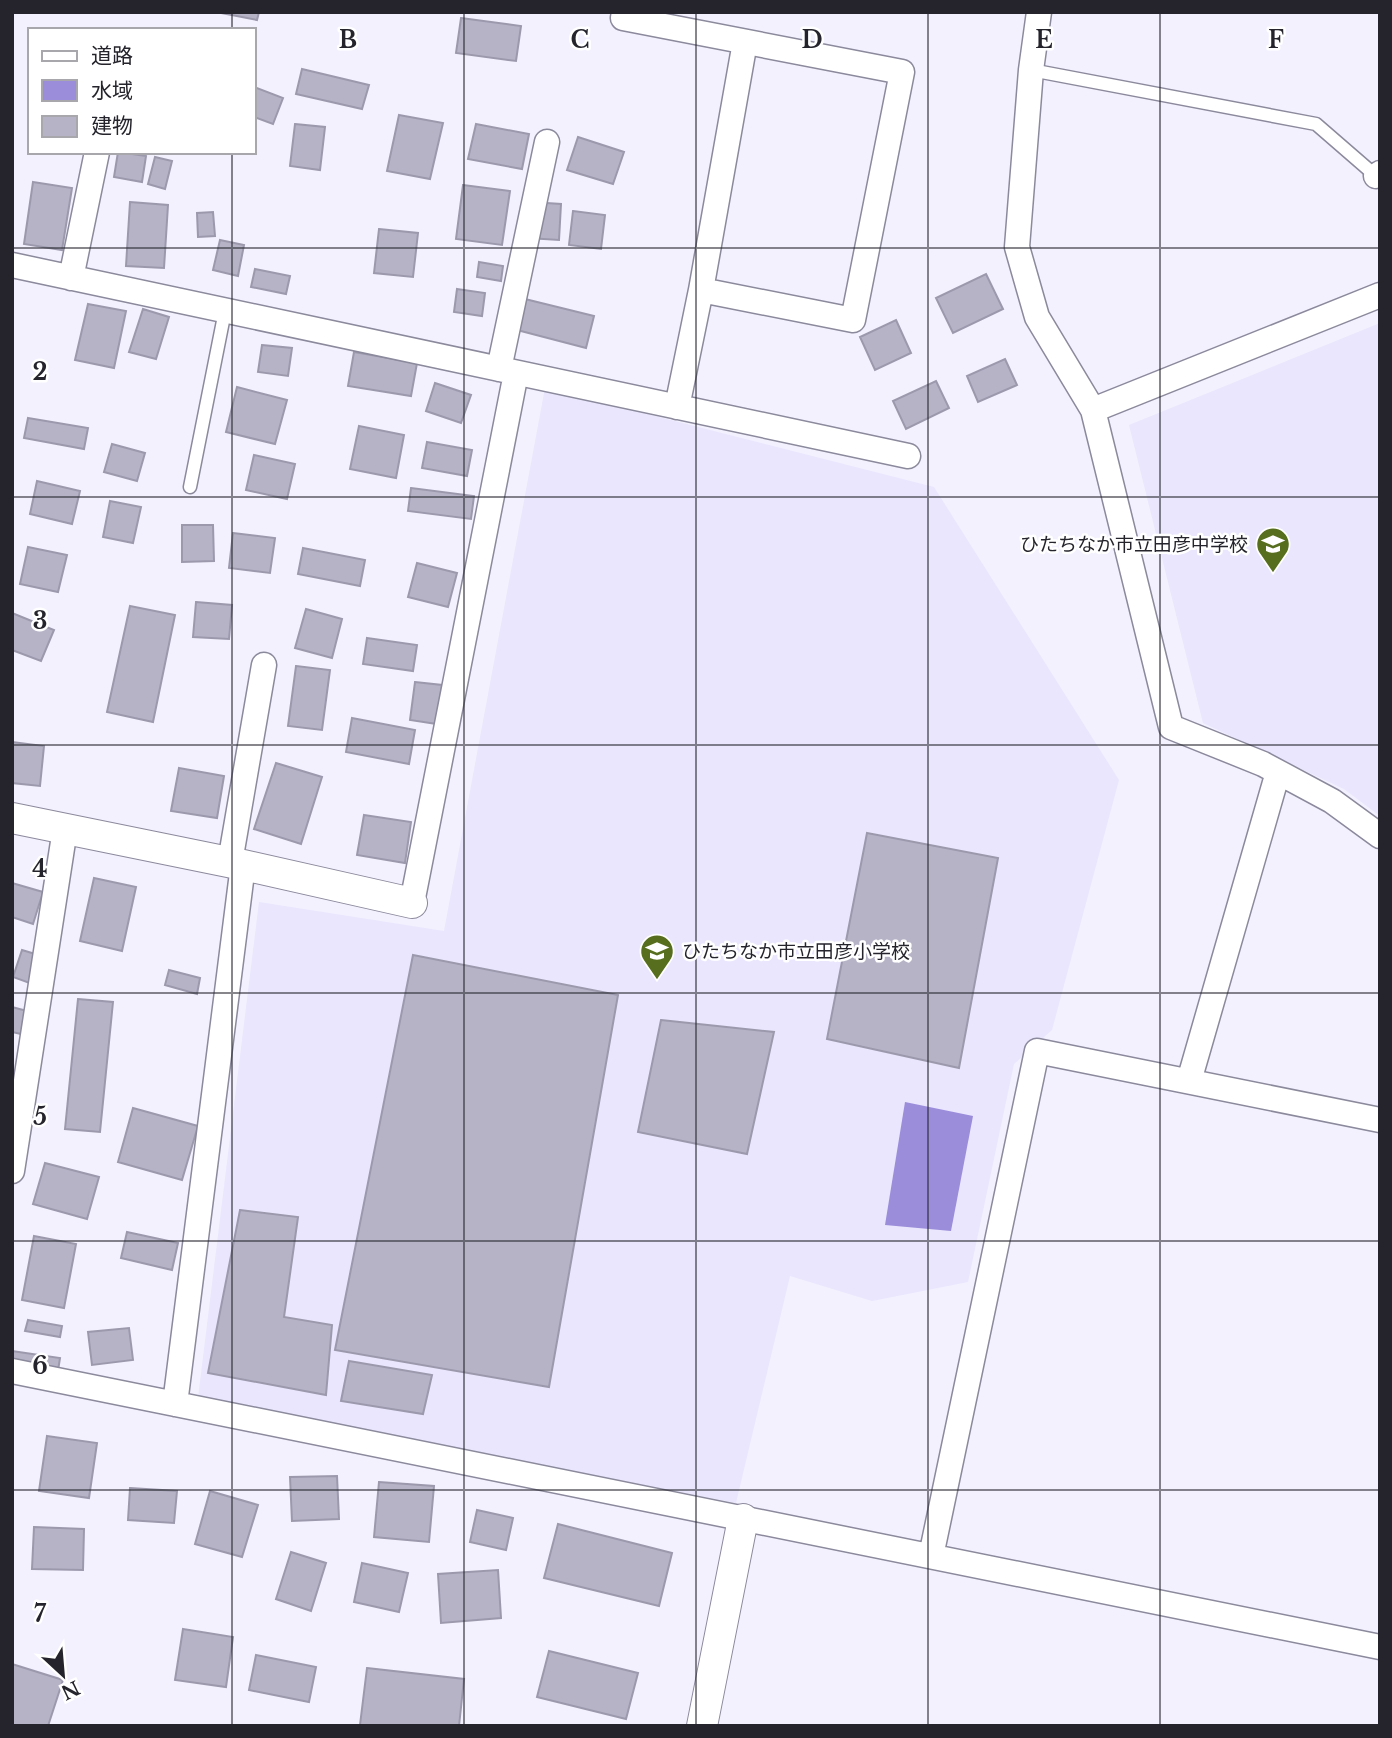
<svg xmlns="http://www.w3.org/2000/svg" width="1392" height="1738" font-family="'Libre Baskerville','Noto Sans JP',serif">
	<style>
		.built { fill: #e9e6fd }
		.water { fill: #9b8dda }
		.building { fill: #b6b3c7; stroke: #9c99ad; stroke-width: 2 }
		.lines { fill: none; stroke-linecap: round; stroke-linejoin: round }
		.service-casing { stroke: #8b899c; stroke-width: 15 }
		.minor-casing { stroke: #8b899c; stroke-width: 27 }
		.tertiary-casing { stroke: #8b899c; stroke-width: 32 }
		.service { stroke: #fff; stroke-width: 12 }
		.minor { stroke: #fff; stroke-width: 24 }
		.tertiary { stroke: #fff; stroke-width: 30 }
		.grid { fill: none; stroke: #25242c; stroke-width: 2; stroke-opacity: 0.55 }
		.labels { text-anchor: middle; dominant-baseline: central; stroke-width: 5; stroke-linejoin: round; paint-order: stroke }
		.poi-label { font-size: 19px; fill: #25242c; stroke: #fff; text-anchor: end }
		.grid-label { font-size: 23px; text-anchor: middle; font-weight: bold; fill: #25242c; stroke: #fff; stroke-width: 5; stroke-linejoin: round; paint-order: stroke }
	</style>
	<rect width="100%" height="100%" fill="#f3f1fe"/>
	<path class="built" d="M 1380,323 L 1380,816 L 1344,789 L 1203,723 L 1129,425 Z
		M 545,388 L 934,487 L 1119,780 L 1052,1030 L 1014,1064 L 968,1282 L 872,1301 L 790,1276 L 736,1503 L 198,1398 L 259,902 L 444,931 Z"/>
	<path class="water" d="M 905,1102 L 973,1116 L 951,1231 L 885,1225 Z"/>
	<path class="building" d="M 216,12 L 259,12 L 257,20 Z
		M 461,18 L 521,26 L 516,61 L 456,53 Z
		M 302,69 L 369,85 L 362,109 L 296,94 Z
		M 254,87 L 283,98 L 273,124 L 254,117 Z
		M 399,115 L 443,123 L 430,179 L 387,171 Z
		M 295,124 L 325,127 L 320,170 L 290,166 Z
		M 476,124 L 529,134 L 522,169 L 468,159 Z
		M 578,137 L 624,152 L 613,184 L 567,170 Z
		M 118,152 L 146,156 L 142,182 L 114,177 Z
		M 155,157 L 172,161 L 165,189 L 148,184 Z
		M 33,182 L 72,188 L 62,250 L 24,244 Z
		M 463,185 L 510,191 L 502,245 L 456,239 Z
		M 130,202 L 168,205 L 164,268 L 126,266 Z
		M 531,202 L 561,204 L 559,240 L 528,238 Z
		M 573,211 L 605,215 L 601,249 L 569,245 Z
		M 213,212 L 215,236 L 198,237 L 197,213 Z
		M 379,229 L 418,233 L 413,277 L 374,273 Z
		M 220,240 L 244,245 L 238,276 L 213,270 Z
		M 479,262 L 503,266 L 501,281 L 477,277 Z
		M 255,269 L 290,276 L 286,294 L 251,287 Z
		M 986,274 L 1003,309 L 953,333 L 936,298 Z
		M 457,289 L 485,293 L 482,316 L 454,312 Z
		M 525,299 L 594,316 L 586,348 L 517,330 Z
		M 88,304 L 126,311 L 114,368 L 75,360 Z
		M 143,309 L 169,317 L 156,359 L 129,352 Z
		M 896,320 L 911,353 L 875,370 L 860,337 Z
		M 262,345 L 292,348 L 288,376 L 258,372 Z
		M 354,352 L 417,363 L 411,396 L 348,386 Z
		M 1005,359 L 1017,385 L 978,402 L 967,376 Z
		M 936,381 L 949,408 L 906,429 L 893,401 Z
		M 435,383 L 471,395 L 461,423 L 426,411 Z
		M 237,387 L 287,400 L 275,444 L 226,432 Z
		M 28,418 L 88,428 L 84,449 L 24,438 Z
		M 359,426 L 404,435 L 396,478 L 350,469 Z
		M 427,442 L 472,450 L 467,476 L 422,468 Z
		M 112,444 L 145,453 L 137,481 L 104,472 Z
		M 254,455 L 295,464 L 287,499 L 246,490 Z
		M 37,481 L 80,491 L 72,524 L 30,514 Z
		M 411,488 L 474,496 L 471,519 L 408,511 Z
		M 110,501 L 141,507 L 133,543 L 103,537 Z
		M 182,525 L 213,525 L 214,561 L 182,562 Z
		M 233,533 L 275,538 L 270,573 L 229,568 Z
		M 28,547 L 67,555 L 58,592 L 20,584 Z
		M 303,548 L 365,560 L 360,586 L 298,574 Z
		M 417,563 L 457,573 L 448,607 L 408,597 Z
		M 196,602 L 232,605 L 229,639 L 193,637 Z
		M 130,606 L 175,615 L 153,722 L 107,712 Z
		M 306,609 L 342,619 L 332,658 L 295,648 Z
		M 12,613 L 54,630 L 41,661 L 12,650 Z
		M 367,638 L 417,645 L 413,671 L 363,664 Z
		M 296,666 L 330,670 L 322,730 L 288,726 Z
		M 415,682 L 442,685 L 437,724 L 410,720 Z
		M 352,718 L 415,730 L 409,764 L 346,752 Z
		M 12,742 L 44,746 L 40,786 L 12,783 Z
		M 276,763 L 322,777 L 301,844 L 254,829 Z
		M 179,768 L 224,776 L 217,818 L 171,811 Z
		M 364,815 L 411,822 L 405,863 L 357,855 Z
		M 867,833 L 998,858 L 959,1068 L 827,1039 Z
		M 94,878 L 136,887 L 122,951 L 80,941 Z
		M 12,883 L 43,892 L 33,924 L 12,917 Z
		M 22,950 L 45,957 L 35,985 L 13,977 Z
		M 413,955 L 618,995 L 549,1387 L 335,1350 Z
		M 169,970 L 200,978 L 197,994 L 165,985 Z
		M 78,999 L 113,1002 L 100,1132 L 65,1129 Z
		M 12,1007 L 27,1011 L 21,1034 L 12,1032 Z
		M 661,1020 L 774,1032 L 747,1154 L 638,1132 Z
		M 133,1108 L 198,1126 L 182,1180 L 118,1162 Z
		M 45,1163 L 99,1177 L 87,1219 L 33,1204 Z
		M 240,1210 L 298,1217 L 284,1317 L 332,1325 L 326,1395 L 208,1373 Z
		M 127,1232 L 178,1243 L 172,1270 L 121,1258 Z
		M 34,1236 L 76,1244 L 64,1308 L 22,1300 Z
		M 28,1320 L 62,1326 L 60,1337 L 25,1331 Z
		M 129,1328 L 133,1360 L 92,1365 L 88,1332 Z
		M 12,1351 L 60,1358 L 57,1377 L 12,1371 Z
		M 349,1361 L 432,1375 L 423,1414 L 341,1401 Z
		M 47,1436 L 97,1443 L 89,1498 L 39,1491 Z
		M 337,1476 L 339,1519 L 292,1521 L 290,1477 Z
		M 379,1482 L 434,1486 L 429,1542 L 374,1537 Z
		M 130,1488 L 177,1491 L 174,1523 L 128,1520 Z
		M 210,1491 L 258,1505 L 242,1557 L 195,1544 Z
		M 477,1510 L 513,1518 L 506,1550 L 470,1542 Z
		M 558,1524 L 672,1553 L 659,1606 L 544,1578 Z
		M 34,1527 L 84,1529 L 83,1570 L 32,1569 Z
		M 291,1552 L 326,1563 L 311,1611 L 276,1599 Z
		M 362,1563 L 408,1573 L 399,1612 L 354,1602 Z
		M 498,1570 L 501,1618 L 441,1623 L 438,1574 Z
		M 183,1629 L 233,1637 L 226,1687 L 175,1680 Z
		M 549,1651 L 638,1673 L 626,1719 L 537,1697 Z
		M 256,1655 L 316,1667 L 309,1702 L 249,1690 Z
		M 12,1664 L 63,1680 L 48,1726 L 12,1726 Z
		M 367,1668 L 464,1679 L 459,1726 L 360,1725 Z"/>
	<g class="lines">
		<g class="service-casing">
			<path id="service" d="M 1031,70 L 1316,124 L 1376,176
				M 190,487 L 225,311"/>
		</g>
		<g class="minor-casing">
			<path id="minor" d="M 624,12 L 623,18 L 902,72 L 853,320 L 701,290 L 677,407
				M 1039,12 L 1031,70 L 1017,247 L 1037,317 L 1093,410 L 1171,727 L 1263,764 L 1332,801 L 1380,836
				M 1376,176 L 1380,173
				M 12,265 L 908,456
				M 71,278 L 97,152
				M 701,290 L 745,42
				M 499,369 L 547,142
				M 1093,410 L 1380,295
				M 230,862 L 264,665
				M 412,903 L 516,373
				M 1189,1081 L 1278,772
				M 12,1171 L 65,829
				M 12,1371 L 1380,1647
				M 175,1404 L 243,865
				M 931,1556 L 1037,1051 L 1380,1120"/>
		</g>
		<g class="tertiary-casing">
			<path id="tertiary" d="M 12,818 L 243,865 L 412,903
				M 702,1726 L 743,1519"/>
		</g>
		<use href="#service" class="service"/>
		<use href="#minor" class="minor"/>
		<use href="#tertiary" class="tertiary"/>
	</g>
	<path class="grid" d="M 232,12 L 232,30M 464,12 L 464,1726M 696,12 L 696,1726M 928,12 L 928,1726M 1160,12 L 1160,1726M 232,152 L 232,1726M 12,248 L 1380,248M 12,497 L 1380,497M 12,745 L 1380,745M 12,993 L 1380,993M 12,1241 L 1380,1241M 12,1490 L 1380,1490"/>
	<defs>
		<g id="school-pin" transform="scale(1.75)"><path d="M0 17L-7.5 6A9.5 9.5 0 1 1 7.5 6Z" fill="#576e1e" stroke="#fff"/><path d="M0-5L7-2L0 1L-7-2ZM-4 1L0 2.5L4 1V4Q0 6-4 4Z" fill="#fff"/></g>
	</defs>
	<g fill-rule="evenodd">
		<use href="#school-pin" x="1273" y="544"/>
		<use href="#school-pin" x="657" y="951"/>
	</g>
	<g class="labels">
		<g class="poi-label">
			<text x="1248" y="544">ひたちなか市立田彦中学校</text>
			<text x="682" y="951" text-anchor="start">ひたちなか市立田彦小学校</text>
		</g>
	</g>
	<g class="grid-label">
		<text x="348" y="48">B</text>
		<text x="580" y="48">C</text>
		<text x="812" y="48">D</text>
		<text x="1044" y="48">E</text>
		<text x="1276" y="48">F</text>
		<text x="40" y="380">2</text>
		<text x="40" y="629">3</text>
		<text x="40" y="877">4</text>
		<text x="40" y="1125">5</text>
		<text x="40" y="1374">6</text>
		<text x="40" y="1622">7</text>
	</g>
	<rect width="1392" height="1738" fill="none" stroke="#25242c" stroke-width="28"/>
	<rect x="28" y="28" width="228" height="126" fill="#ffffff" stroke="#a8a7ab" stroke-width="2"/>
	<rect x="42" y="51" width="35" height="10" fill="#ffffff" stroke="#a8a7ab" stroke-width="2"/>
	<text x="91" y="63" font-size="21" fill="#25242c">道路</text>
	<rect x="42" y="80" width="35" height="21" fill="#9b8dda" stroke="#a8a7ab" stroke-width="2"/>
	<text x="91" y="98" font-size="21" fill="#25242c">水域</text>
	<rect x="42" y="116" width="35" height="21" fill="#b6b3c7" stroke="#a8a7ab" stroke-width="2"/>
	<text x="91" y="133" font-size="21" fill="#25242c">建物</text>
	<g transform="translate(63 1675) rotate(154)" stroke="#ffffff" stroke-width="5" paint-order="stroke">
	<path d="M0-5L12 26L0 18L-12 26Z" fill="#25242c"/>
	<text y="-10" font-size="19" font-weight="bold" text-anchor="middle" fill="#25242c">N</text>
	</g>
</svg>
